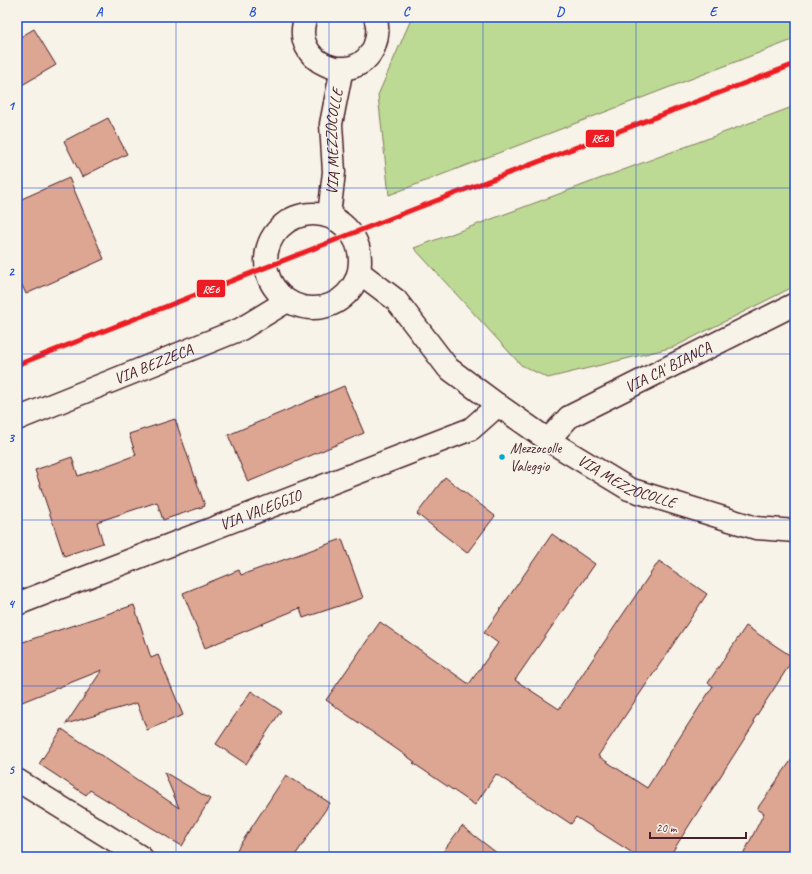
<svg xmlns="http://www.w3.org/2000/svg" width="812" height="874" font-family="Caveat,sans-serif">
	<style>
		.green { fill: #bcda93; stroke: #837c5f }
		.building { fill: #dca692; stroke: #4a1f2b }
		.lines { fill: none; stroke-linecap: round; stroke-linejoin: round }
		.minor-casing { stroke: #4a1f2b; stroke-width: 25 }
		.tertiary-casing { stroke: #4a1f2b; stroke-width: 25 }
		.minor { stroke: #f7f3e8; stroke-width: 22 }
		.tertiary { stroke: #f7f3e8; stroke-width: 22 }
		.rail-1-casing { stroke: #f7f3e8; stroke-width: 8 }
		.rail-1 { stroke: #ed1c24; stroke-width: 5 }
		.grid { fill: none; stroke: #1d4ed8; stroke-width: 1; stroke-opacity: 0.55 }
		.bus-dot { fill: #00a9ce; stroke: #f7f3e8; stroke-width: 1.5 }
		.labels { text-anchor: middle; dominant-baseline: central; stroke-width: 3.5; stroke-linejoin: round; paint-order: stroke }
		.bus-label { font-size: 15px; fill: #4a1f2b; stroke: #f7f3e8; text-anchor: start }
		.street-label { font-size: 16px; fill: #4a1f2b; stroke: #f7f3e8 }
		.line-badge { stroke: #f7f3e8; stroke-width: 1.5 }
		.badge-label { font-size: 11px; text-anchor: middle; font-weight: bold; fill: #fff }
		.neatline { fill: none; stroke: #1d4ed8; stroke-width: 1.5 }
		.grid-label { font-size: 13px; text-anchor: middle; font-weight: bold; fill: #1d4ed8 }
	</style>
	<rect width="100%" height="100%" fill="#f7f3e8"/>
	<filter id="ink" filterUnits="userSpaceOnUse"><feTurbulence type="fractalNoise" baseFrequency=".025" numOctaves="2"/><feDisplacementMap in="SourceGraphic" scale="8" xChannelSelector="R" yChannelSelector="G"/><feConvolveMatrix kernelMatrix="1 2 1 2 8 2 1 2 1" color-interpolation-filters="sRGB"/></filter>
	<g filter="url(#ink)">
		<path class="green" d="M 412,17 L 795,17 L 795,39 L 389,195 L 378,95 Z
			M 795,106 L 795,286 L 674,347 L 548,378 L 521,365 L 414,248 Z"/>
		<path class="building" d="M 34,29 L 56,65 L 17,88 L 17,39 Z
			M 108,118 L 127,154 L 82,177 L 64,141 Z
			M 69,178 L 104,259 L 26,294 L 17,274 L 17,201 Z
			M 344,386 L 364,433 L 248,482 L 228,435 Z
			M 175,419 L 205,506 L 163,520 L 157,502 L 97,522 L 103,543 L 64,556 L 35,470 L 72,457 L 78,476 L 136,455 L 129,434 Z
			M 445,477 L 495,516 L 467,553 L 417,514 Z
			M 552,534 L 595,564 L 515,680 L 559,709 L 659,561 L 707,594 L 598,756 L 647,788 L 713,686 L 708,683 L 746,626 L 794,658 L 753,721 L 755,722 L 669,857 L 639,857 L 576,817 L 571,824 L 496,774 L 475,805 L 413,763 L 415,762 L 326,700 L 380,622 L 469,684 L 498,643 L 484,633 Z
			M 342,539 L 363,598 L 303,618 L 300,608 L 205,648 L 183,593 L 239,570 L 241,575 Z
			M 134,605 L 151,658 L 158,655 L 183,715 L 147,730 L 137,703 L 66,724 L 102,670 L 17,704 L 17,644 Z
			M 251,691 L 281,711 L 246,764 L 216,744 Z
			M 62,729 L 179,808 L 164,772 L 210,799 L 182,846 L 90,790 L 86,795 L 39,764 Z
			M 795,755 L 795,847 L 790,857 L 742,857 L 764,813 L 757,809 Z
			M 286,775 L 330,803 L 294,857 L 232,857 Z
			M 462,826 L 502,857 L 439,857 Z"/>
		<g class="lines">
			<g class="minor-casing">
				<g id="minor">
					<path id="s1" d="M 17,419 L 241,329 L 287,301"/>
					<path id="s2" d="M 548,440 L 569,417 L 795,304"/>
					<path id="s3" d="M 17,604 L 471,429 L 498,405"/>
					<path d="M 17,780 L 141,857"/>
				</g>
			</g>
			<g class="tertiary-casing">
				<g id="tertiary">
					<path d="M 306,17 C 288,62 355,90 374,47 C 378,37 379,28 375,17"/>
					<circle cx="313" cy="261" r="47"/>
					<path id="s4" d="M 329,215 L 334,172 L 331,124 L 342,68"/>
					<path id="s5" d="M 359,272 L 396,300 L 448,368 L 498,405 L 548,440 L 629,489 L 756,528 L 795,531"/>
				</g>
			</g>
			<use href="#minor" class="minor"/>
			<use href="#tertiary" class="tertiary"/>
			<g class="rail-1-casing">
				<path id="rail-1" d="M 17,365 L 417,208 L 795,64"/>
			</g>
			<use href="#rail-1" class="rail-1"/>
		</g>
	</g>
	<path class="grid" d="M 176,17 L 176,857M 329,17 L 329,857M 483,17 L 483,857M 636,17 L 636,857M 17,188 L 795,188M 17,354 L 795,354M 17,520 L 795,520M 17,686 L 795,686"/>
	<circle class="bus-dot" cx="502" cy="457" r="3.5"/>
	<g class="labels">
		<g class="bus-label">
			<text x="510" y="448">Mezzocolle<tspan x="510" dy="18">Valeggio</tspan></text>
		</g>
		<g class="street-label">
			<text stroke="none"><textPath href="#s4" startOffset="74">VIA MEZZOCOLLE</textPath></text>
			<text stroke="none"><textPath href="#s1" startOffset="147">VIA BEZZECA</textPath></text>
			<text stroke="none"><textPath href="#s2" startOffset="142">VIA CA' BIANCA</textPath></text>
			<text stroke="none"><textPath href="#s5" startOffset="345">VIA MEZZOCOLLE</textPath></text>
			<text stroke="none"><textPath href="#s3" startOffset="261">VIA VALEGGIO</textPath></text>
		</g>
	</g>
	<g class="line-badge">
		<rect x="585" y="129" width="30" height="19" rx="4" fill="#ed1c24"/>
		<rect x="196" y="279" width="30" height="19" rx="4" fill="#ed1c24"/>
	</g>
	<g class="badge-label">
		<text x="600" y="142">RE6</text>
		<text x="211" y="293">RE6</text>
	</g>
	<rect width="812" height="874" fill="none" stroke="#f7f3e8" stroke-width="44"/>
	<path d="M650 832v6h96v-6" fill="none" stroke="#4a1f2b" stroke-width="2"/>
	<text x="656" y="832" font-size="12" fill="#4a1f2b" stroke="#f7f3e8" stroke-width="3" paint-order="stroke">20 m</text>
	<rect x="22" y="22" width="768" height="830" class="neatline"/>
	<g class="grid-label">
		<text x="99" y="16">A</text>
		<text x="252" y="16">B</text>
		<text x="406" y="16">C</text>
		<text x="560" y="16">D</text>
		<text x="713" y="16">E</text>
		<text x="11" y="110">1</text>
		<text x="11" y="276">2</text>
		<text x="11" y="442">3</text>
		<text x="11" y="608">4</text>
		<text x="11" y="774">5</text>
	</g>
</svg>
